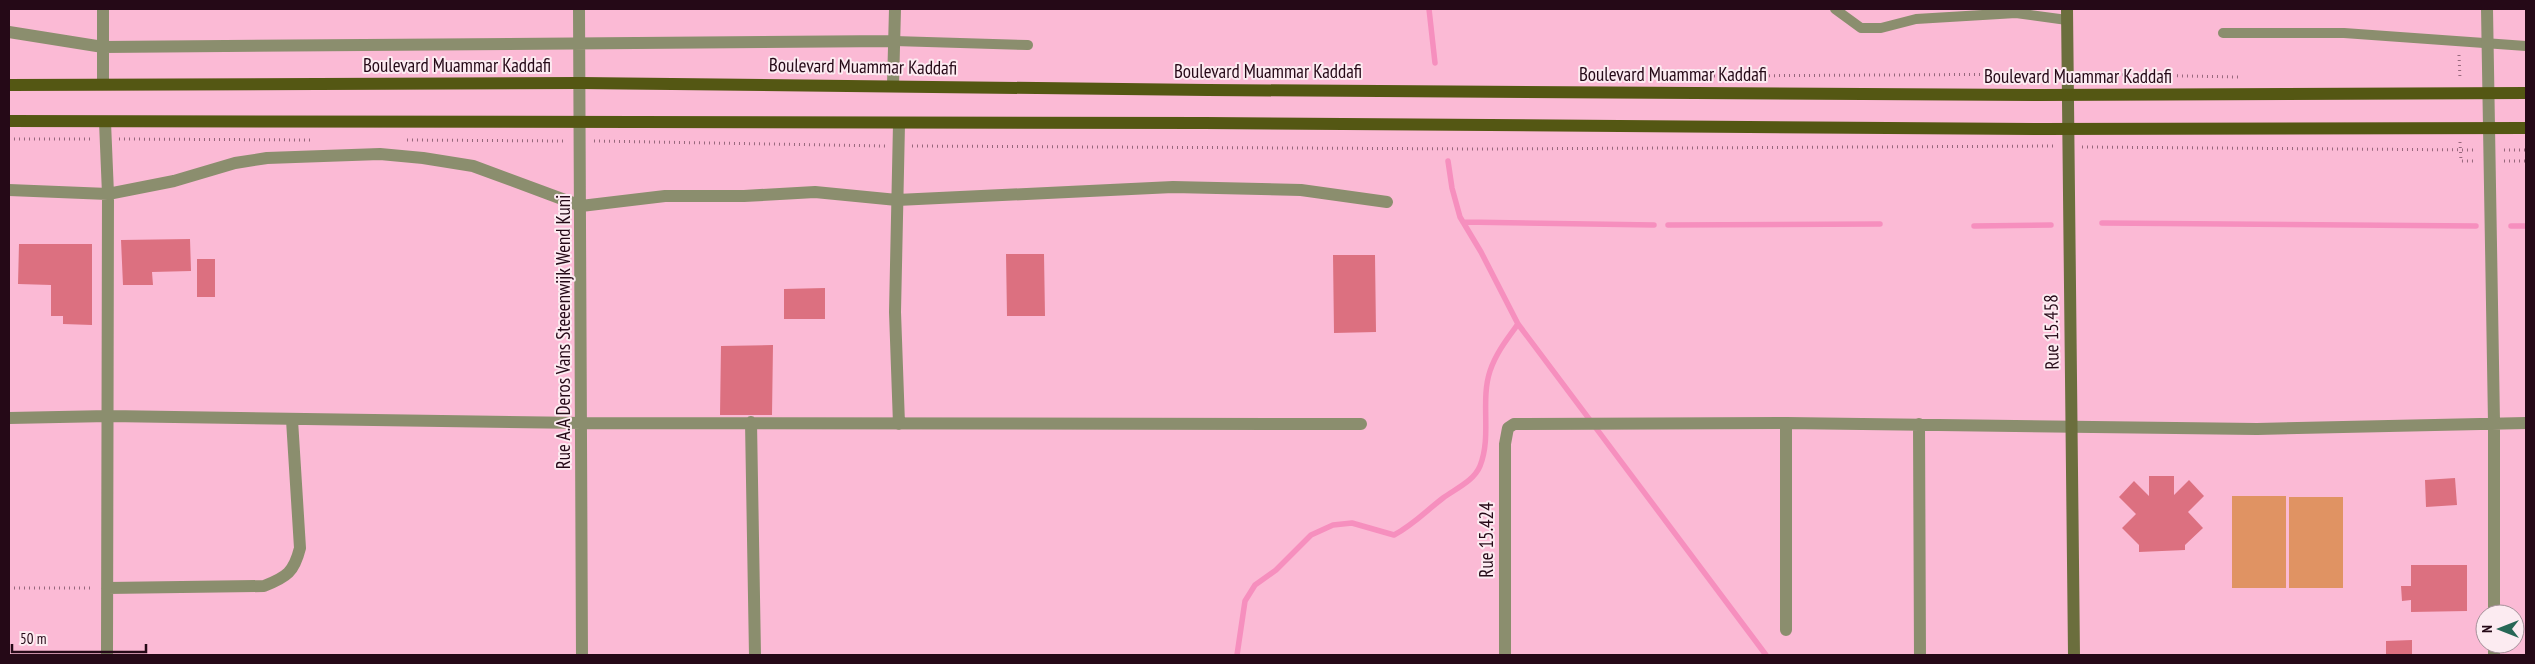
<svg xmlns="http://www.w3.org/2000/svg" width="2535" height="664" font-family="'PT Sans Narrow',sans-serif">
	<style>
		.green { fill: #e09363 }
		.lines { fill: none; stroke-linecap: round; stroke-linejoin: round }
		.stream { stroke: #f68fbe; stroke-width: 5.5 }
		.building { fill: #dc7080 }
		.path { stroke: #97677c; stroke-width: 3; stroke-dasharray: 1 4; stroke-linecap: butt }
		.lane { stroke: #8b8e6e; stroke-width: 10 }
		.street { stroke: #8b8e6e; stroke-width: 12 }
		.secondary { stroke: #6b6e3d; stroke-width: 12 }
		.primary { stroke: #545713; stroke-width: 12 }
		.labels { text-anchor: middle; dominant-baseline: central; stroke-width: 4; stroke-linejoin: round; paint-order: stroke }
		.street-label { font-size: 19px; fill: #250917; stroke: #fcebf1 }
	</style>
	<rect width="100%" height="100%" fill="#fbbad5"/>
	<path class="green" d="M 2232,496 L 2286,496 L 2286,588 L 2232,588 Z
		M 2289,497 L 2343,497 L 2343,588 L 2289,588 Z"/>
	<g class="lines">
		<path class="stream" d="M 1429,9 L 1435,63
			M 1448,161 L 1452,188 L 1460,217 L 1481,252 L 1518,324 L 1766,655
			M 1463,222 L 1654,225
			M 2102,223 L 2476,226
			M 1668,225 L 1880,224
			M 1974,226 L 2051,225
			M 2511,226 L 2526,226
			M 1237,655 L 1245,601 L 1255,585 L 1276,570 L 1311,535 L 1333,525 L 1352,523 L 1394,535 C 1413,525 1426,511 1443,498 C 1455,489 1474,481 1480,466 C 1492,436 1480,401 1490,371 C 1496,353 1507,339 1518,324"/>
	</g>
	<path class="building" d="M 190,239 L 191,271 L 152,272 L 153,285 L 123,285 L 121,240 Z
		M 19,244 L 92,244 L 92,325 L 63,324 L 63,316 L 51,316 L 51,285 L 18,284 Z
		M 1006,254 L 1044,254 L 1045,316 L 1007,316 Z
		M 1333,255 L 1375,255 L 1376,332 L 1334,333 Z
		M 197,259 L 215,259 L 215,297 L 197,297 Z
		M 825,288 L 825,319 L 784,319 L 784,289 Z
		M 773,345 L 772,415 L 720,415 L 721,346 Z
		M 2149,476 L 2174,476 L 2174,495 L 2189,480 L 2204,496 L 2188,512 L 2203,528 L 2185,545 L 2185,550 L 2139,552 L 2139,545 L 2122,528 L 2136,514 L 2119,497 L 2134,481 L 2149,496 Z
		M 2455,478 L 2457,505 L 2426,507 L 2425,480 Z
		M 2411,565 L 2467,565 L 2467,611 L 2411,612 L 2411,600 L 2402,601 L 2401,586 L 2411,586 Z
		M 2412,640 L 2412,655 L 2386,655 L 2386,641 Z"/>
	<g class="lines">
		<path class="path" d="M 2459,55 L 2460,79
			M 2082,74 L 2238,77
			M 1714,76 L 2053,74
			M 9,139 L 91,139
			M 119,139 L 313,140
			M 407,140 L 566,141
			M 594,141 L 886,146
			M 2460,142 L 2461,161 L 2476,161
			M 912,146 L 1481,149 L 2056,146
			M 2082,147 L 2476,150
			M 2504,150 L 2526,150
			M 2504,161 L 2526,161
			M 9,588 L 93,588"/>
		<path class="lane" d="M 1835,9 L 1861,28 L 1881,28 L 1916,19 L 2016,13 L 2067,20
			M 2223,33 L 2344,33 L 2526,46
			M 894,41 L 1028,45"/>
		<path class="street" d="M 103,9 L 103,84
			M 579,9 L 582,655
			M 2487,9 L 2494,422 L 2494,614
			M 9,32 L 103,47 L 894,41
			M 893,85 L 895,9
			M 105,122 L 108,194 L 107,655
			M 9,190 L 108,194 L 174,181 L 235,163 L 267,158 L 380,154 L 423,158 L 473,166 L 581,206 L 665,196 L 744,196 L 815,192 L 897,200 L 1173,187 L 1301,190 L 1387,202
			M 9,418 L 109,416 L 582,423 L 1361,424
			M 751,422 L 755,655
			M 899,424 L 895,312 L 899,124
			M 1919,424 L 1920,655
			M 107,588 L 264,586 C 287,577 294,572 300,548 L 292,420
			M 1786,630 L 1786,423
			M 2494,644 L 2494,655
			M 1505,655 L 1505,444 L 1508,428 L 1514,424 L 1786,423 L 2257,429 L 2526,423"/>
		<path class="secondary" d="M 2067,9 L 2074,655"/>
		<path class="primary" d="M 9,85 L 580,83 L 1208,90 L 2039,95 L 2526,93
			M 9,121 L 1204,123 L 2038,129 L 2526,128"/>
	</g>
	<g class="labels">
		<g class="street-label">
			<text x="457" y="65">Boulevard Muammar Kaddafi</text>
			<text transform="translate(863 66) rotate(1)">Boulevard Muammar Kaddafi</text>
			<text x="1268" y="71">Boulevard Muammar Kaddafi</text>
			<text x="1673" y="74">Boulevard Muammar Kaddafi</text>
			<text x="2078" y="76">Boulevard Muammar Kaddafi</text>
			<text transform="translate(563 332) rotate(-90)">Rue A.A Deros Vans Steeenwijk Wend Kuni</text>
			<text transform="translate(2051 332) rotate(-91)">Rue 15.458</text>
			<text transform="translate(1486 540) rotate(-90)">Rue 15.424</text>
		</g>
	</g>
	<rect width="2535" height="664" fill="none" stroke="#250917" stroke-width="20"/>
	<g transform="translate(2500 629) rotate(270)"><circle r="24" fill="#fcebf1" stroke="#a6919a"/>
	<path d="M0-4L9 19L0 12L-9 19Z" fill="#276756"/>
	<text y="-8" font-size="14" font-weight="bold" text-anchor="middle" fill="#250917">N</text>
	</g>
	<path d="M12 644v8h134v-8" fill="none" stroke="#250917" stroke-width="2.5"/>
	<text x="20" y="644" font-size="15" fill="#250917" stroke="#fcebf1" stroke-width="4" paint-order="stroke">50 m</text>
</svg>
